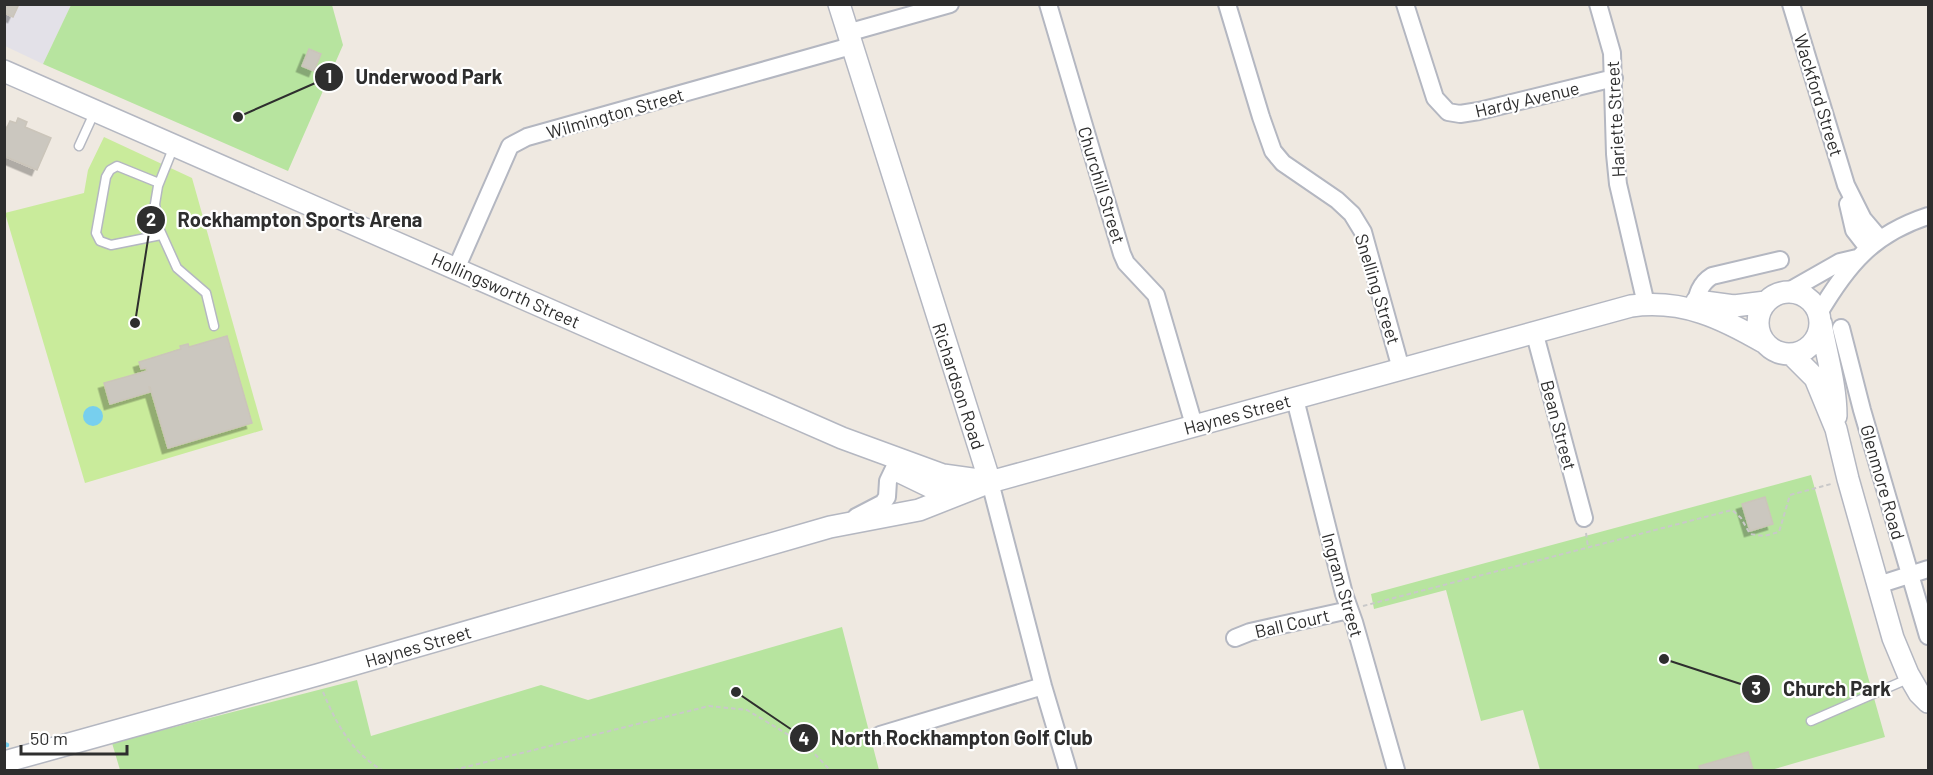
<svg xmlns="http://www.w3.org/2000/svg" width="1933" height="775" font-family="Barlow,sans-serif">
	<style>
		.industrial { fill: #e3e1e8 }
		.green { fill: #b7e49f }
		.pitch { fill: #c9eb9b }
		.water { fill: #77cfee }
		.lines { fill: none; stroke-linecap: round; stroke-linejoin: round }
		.stream { stroke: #77cfee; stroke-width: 4.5 }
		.building { fill: #cbc7bf; stroke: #cbc5ba; stroke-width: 1.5; filter: url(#shadow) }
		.service-casing { stroke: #b4b7c1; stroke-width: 11 }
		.minor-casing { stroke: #b4b7c1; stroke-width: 20 }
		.tertiary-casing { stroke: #b4b7c1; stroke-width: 24 }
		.path { stroke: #c9c9c9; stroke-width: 2; stroke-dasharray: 4.5 3; stroke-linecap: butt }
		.service { stroke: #fff; stroke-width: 8 }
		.minor { stroke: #fff; stroke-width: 16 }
		.tertiary { stroke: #fff; stroke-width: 21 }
		.labels { text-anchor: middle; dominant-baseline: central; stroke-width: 4.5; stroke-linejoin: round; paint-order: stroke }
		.street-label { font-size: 18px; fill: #2e2e2e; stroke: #fff }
		.leader { fill: none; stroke: #2e2e2e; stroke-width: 2 }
		.callout-dot { fill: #2e2e2e; stroke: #fff; stroke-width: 2 }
		.mark-label { font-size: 18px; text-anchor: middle; font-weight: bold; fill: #fff }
		.callout-label { font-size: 20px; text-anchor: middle; font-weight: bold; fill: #2e2e2e; stroke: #fff; stroke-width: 4.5; stroke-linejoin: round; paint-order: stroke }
	</style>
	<defs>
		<filter id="shadow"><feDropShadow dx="-5.5" dy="5.5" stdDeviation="0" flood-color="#0004"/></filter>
	</defs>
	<rect width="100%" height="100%" fill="#efe9e1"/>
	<path class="industrial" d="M 5,5 L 71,5 L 43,64 L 5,46 Z"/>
	<path class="green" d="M 71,5 L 332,5 L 343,45 L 288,171 L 43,64 Z
		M 1811,475 L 1885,737 L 1771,770 L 1540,770 L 1523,710 L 1481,721 L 1446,590 L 1374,609 L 1371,594 Z
		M 842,627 L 879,770 L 120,770 L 112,743 L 357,680 L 371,736 L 541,685 L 588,700 Z"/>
	<path class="pitch" d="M 104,137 L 192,178 L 263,430 L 85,483 L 5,213 L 84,193 L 88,170 Z"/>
	<path class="water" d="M83 416a10 10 0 1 1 20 0a10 10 0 1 1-20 0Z"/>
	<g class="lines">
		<path class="stream" d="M 4,744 L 7,745"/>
	</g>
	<path class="building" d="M 4,4 L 19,4 L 13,17 L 4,13 Z
		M 309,49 L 321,54 L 314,71 L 302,66 Z
		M 18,118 L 27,122 L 25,127 L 51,138 L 37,170 L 4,156 L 4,134 L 10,121 L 16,123 Z
		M 227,336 L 252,423 L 168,448 L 150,387 L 149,387 L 150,392 L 110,404 L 104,383 L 147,371 L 146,368 L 141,369 L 139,362 L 181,349 L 180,346 L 188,344 L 189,347 Z
		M 1765,497 L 1773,524 L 1750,531 L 1742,504 Z
		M 1748,752 L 1753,770 L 1700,770 L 1699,766 Z"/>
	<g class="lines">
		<g class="service-casing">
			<path id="service" d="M 79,146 L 95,111
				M 174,146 L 158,186 L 155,204 L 158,226 L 177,268 L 206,293 L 214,326
				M 159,183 L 117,166 L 110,170 L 106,177 L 96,233 L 100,241 L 111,245 L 161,235
				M 1811,721 L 1910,678"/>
		</g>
		<g class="minor-casing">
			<path id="minor" d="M 1048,4 L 1122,254 L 1126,263 L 1156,295 L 1194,425
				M 1227,4 L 1261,117 L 1273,151 L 1283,163 L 1337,200 L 1352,214 L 1363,232 L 1401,369
				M 1405,4 L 1435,98 L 1448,112 L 1460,114 L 1479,111 L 1614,78
				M 1598,4 L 1612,53 L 1615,154 L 1618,184 L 1646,304
				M 1791,4 L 1846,185 L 1863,219 L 1880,239
				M 847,33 L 950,4
				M 1848,204 L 1854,230 L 1868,248
				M 456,269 L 510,146 L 527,137 L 851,46
				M 1789,291 L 1840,262 L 1857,258
				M 1694,310 C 1697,296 1699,284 1712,276 L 1780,260
				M 1819,313 C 1848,264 1873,234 1928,216
				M 1841,328 L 1862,410 L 1928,636
				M 1534,331 L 1584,518
				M 1295,399 L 1344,594 L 1354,622 L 1396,770
				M 990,482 L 1043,686 L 1068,770
				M 856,517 L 883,503 L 887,497 L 888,481 L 899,458
				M 1878,585 L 1928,569
				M 1235,638 L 1250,632 L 1349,610
				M 880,735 L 1043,686"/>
		</g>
		<g class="tertiary-casing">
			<path id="tertiary" d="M 839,4 L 990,482
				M 4,71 L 842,438 L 943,475 L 986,481
				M1758 323a31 31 0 1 1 62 0a31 31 0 1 1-62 0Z
				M 1697,301 L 1734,306 L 1766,302
				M 1821,323 C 1826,354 1836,384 1836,416
				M 1791,354 L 1815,378 L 1836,429 L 1848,479 L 1893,638 L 1908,674 L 1919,693 L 1928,702
				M 900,472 L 933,488 L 959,493
				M 4,762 L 317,675 L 830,527 L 919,510 L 990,482 L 1631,306 C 1683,299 1722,318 1765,343"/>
		</g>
		<path class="path" d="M 1586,533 L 1588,547
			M 1363,606 L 1732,510 L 1741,518 L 1750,534 L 1764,536 L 1779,532 L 1790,495 L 1831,484
			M 323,692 C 336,723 352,753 382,770
			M 454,770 L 709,706 L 747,710 L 807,746 L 830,770"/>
		<use href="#service" class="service"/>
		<use href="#minor" class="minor"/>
		<use href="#tertiary" class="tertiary"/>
	</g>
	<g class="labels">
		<g class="street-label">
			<text transform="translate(1819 95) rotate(73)">Wackford Street</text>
			<text transform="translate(1527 99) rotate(-13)">Hardy Avenue</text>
			<text transform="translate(615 113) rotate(-16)">Wilmington Street</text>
			<text transform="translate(1615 119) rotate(-93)">Hariette Street</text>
			<text transform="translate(1102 185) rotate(73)">Churchill Street</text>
			<text transform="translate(1378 289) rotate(73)">Snelling Street</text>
			<text transform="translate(506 290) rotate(24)">Hollingsworth Street</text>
			<text transform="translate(959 386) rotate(72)">Richardson Road</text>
			<text transform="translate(1237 414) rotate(-15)">Haynes Street</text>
			<text transform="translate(1559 425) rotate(75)">Bean Street</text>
			<text transform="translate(1883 482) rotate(74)">Glenmore Road</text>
			<text transform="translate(1343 585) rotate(74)">Ingram Street</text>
			<text transform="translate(1292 623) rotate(-13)">Ball Court</text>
			<text transform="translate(418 646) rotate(-16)">Haynes Street</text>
		</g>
	</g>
	<path class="leader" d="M238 117L329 77M135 323L151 220M1664 659L1756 689M736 692L804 738"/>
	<g class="callout-dot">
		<circle cx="238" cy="117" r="6"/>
		<circle cx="135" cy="323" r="6"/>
		<circle cx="1664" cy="659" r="6"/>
		<circle cx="736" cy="692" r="6"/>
		<circle cx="329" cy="77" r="15"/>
		<circle cx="151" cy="220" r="15"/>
		<circle cx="1756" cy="689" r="15"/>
		<circle cx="804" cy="738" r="15"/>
	</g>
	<g class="mark-label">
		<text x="329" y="83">1</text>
		<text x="151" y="226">2</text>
		<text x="1756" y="695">3</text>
		<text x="804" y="745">4</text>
	</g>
	<g class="callout-label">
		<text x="429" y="84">Underwood Park</text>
		<text x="300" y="227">Rockhampton Sports Arena</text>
		<text x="1837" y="696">Church Park</text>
		<text x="962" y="745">North Rockhampton Golf Club</text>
	</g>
	<rect width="1933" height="775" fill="none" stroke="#2e2e2e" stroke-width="12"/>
	<path d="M21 745v9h106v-9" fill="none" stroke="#2e2e2e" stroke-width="3"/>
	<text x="30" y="745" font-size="18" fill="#2e2e2e" stroke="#ffffff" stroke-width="4.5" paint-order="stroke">50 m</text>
</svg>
